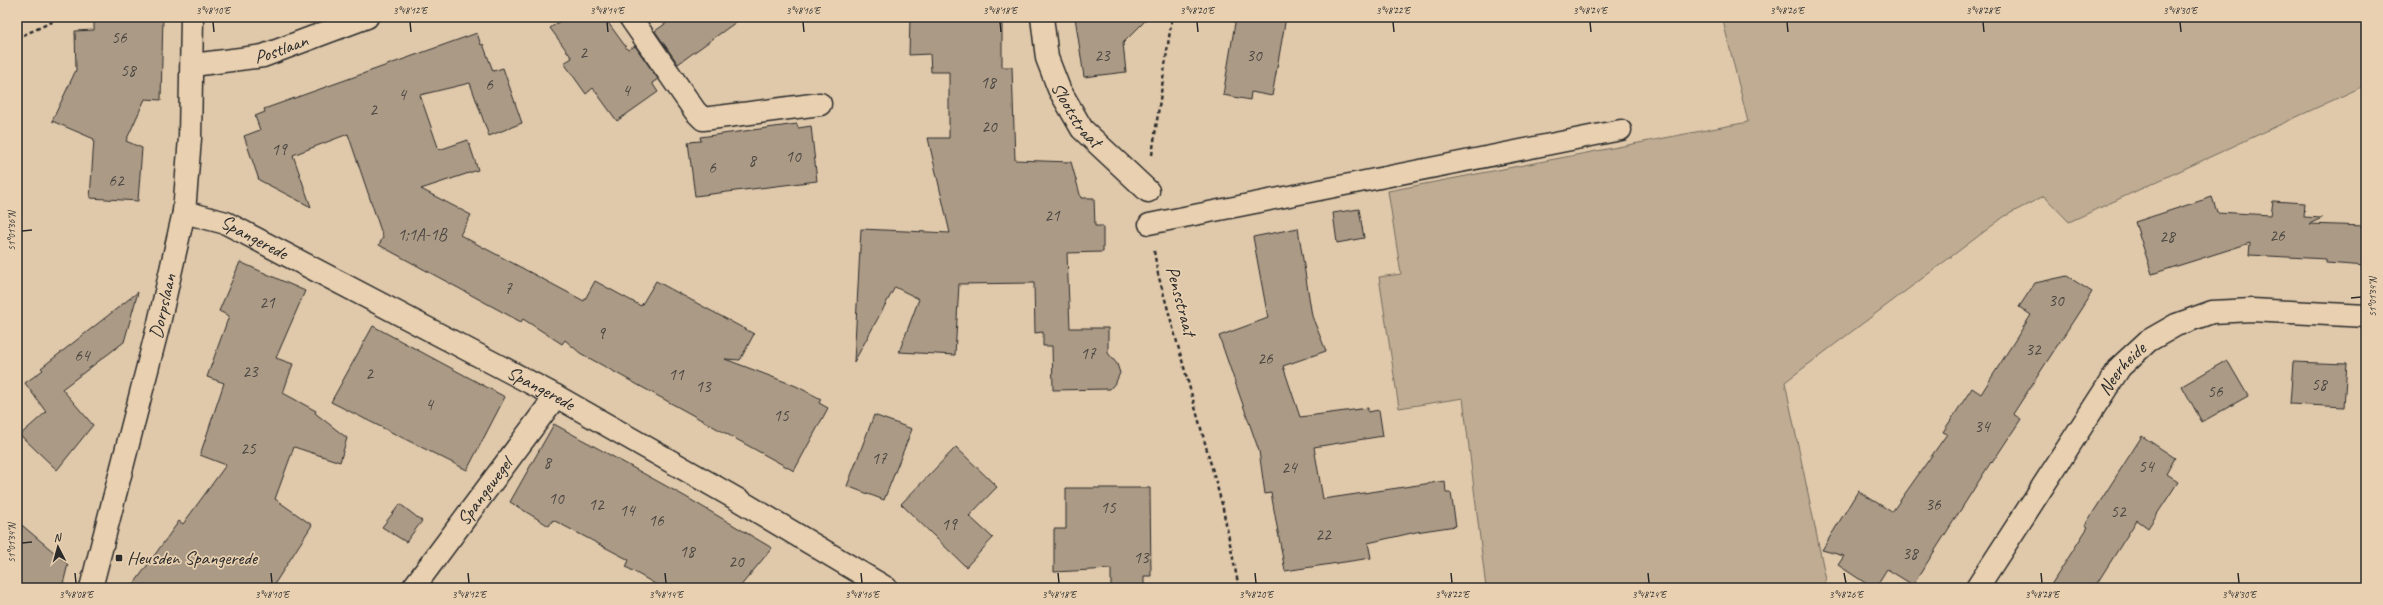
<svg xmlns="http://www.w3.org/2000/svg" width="2383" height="605" font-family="Caveat,sans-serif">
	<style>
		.green { fill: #bfac93; stroke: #756c5f }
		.building { fill: #ab9a85; stroke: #2b2b2b }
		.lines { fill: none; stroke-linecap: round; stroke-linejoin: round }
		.lane-casing { stroke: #2b2b2b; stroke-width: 23 }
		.street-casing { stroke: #2b2b2b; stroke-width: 25 }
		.secondary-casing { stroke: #2b2b2b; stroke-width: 25 }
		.path { stroke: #2b2b2b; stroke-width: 2.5; stroke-dasharray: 4 3; stroke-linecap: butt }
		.lane { stroke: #e8d0b0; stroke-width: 20 }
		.street { stroke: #e8d0b0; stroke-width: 22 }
		.secondary { stroke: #e8d0b0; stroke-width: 22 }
		.ticks { fill: none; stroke: #2b2b2b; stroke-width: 1.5 }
		.poi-dot { fill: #2b2b2b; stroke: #e8d0b0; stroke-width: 1.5 }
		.labels { text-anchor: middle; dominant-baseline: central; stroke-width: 3.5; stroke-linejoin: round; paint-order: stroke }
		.number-label { font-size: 17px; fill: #4b4742 }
		.street-label { font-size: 19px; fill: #2b2b2b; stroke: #e8d0b0 }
		.poi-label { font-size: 19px; fill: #2b2b2b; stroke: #e8d0b0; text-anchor: start }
		.neatline { fill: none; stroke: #2b2b2b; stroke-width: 1.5 }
		.ticks-label { font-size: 10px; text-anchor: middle; fill: #2b2b2b }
	</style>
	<rect width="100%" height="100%" fill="#e0c9ab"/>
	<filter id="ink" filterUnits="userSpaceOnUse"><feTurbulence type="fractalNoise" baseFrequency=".025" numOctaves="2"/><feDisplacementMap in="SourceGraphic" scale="8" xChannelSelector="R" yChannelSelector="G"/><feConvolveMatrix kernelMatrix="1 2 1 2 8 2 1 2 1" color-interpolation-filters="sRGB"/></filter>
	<g filter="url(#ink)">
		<path class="green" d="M 1722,17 L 2366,17 L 2366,85 L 2069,222 L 2044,196 L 2005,216 L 1785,382 L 1826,580 L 1821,588 L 1486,588 L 1463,398 L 1399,408 L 1379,277 L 1401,274 L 1388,191 L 1748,122 Z"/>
		<path class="building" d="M 94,17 L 163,17 L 161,100 L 145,99 L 126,141 L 142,148 L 138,201 L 90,198 L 94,139 L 52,121 L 76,70 L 75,31 L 94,30 Z
			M 566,17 L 604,17 L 628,50 L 635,46 L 658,79 L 652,83 L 658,92 L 617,121 L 593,88 L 586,94 L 564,63 L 572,58 L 550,28 Z
			M 675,17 L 743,17 L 678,64 L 655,31 Z
			M 910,17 L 1002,17 L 1002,67 L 1012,67 L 1015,160 L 1071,162 L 1081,198 L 1094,198 L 1095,226 L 1103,226 L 1103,252 L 1067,253 L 1069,304 L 1070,328 L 1108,328 L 1108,353 L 1117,364 L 1120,373 L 1116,382 L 1110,389 L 1053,390 L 1052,346 L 1043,346 L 1043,332 L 1035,333 L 1034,283 L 959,284 L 955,355 L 899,352 L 919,299 L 895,287 L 854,362 L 861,229 L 950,233 L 928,138 L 949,138 L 949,72 L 931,72 L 930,54 L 909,55 Z
			M 1075,17 L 1149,17 L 1123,43 L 1126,72 L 1084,77 Z
			M 1236,17 L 1286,17 L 1272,96 L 1251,92 L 1250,100 L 1223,95 Z
			M 477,33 L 481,45 L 483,44 L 493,71 L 503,68 L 522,123 L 489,136 L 470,83 L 420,95 L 439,150 L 468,140 L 478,170 L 421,189 L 471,215 L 460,235 L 584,301 L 595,281 L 641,306 L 656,281 L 754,334 L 740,360 L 725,359 L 796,386 L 821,399 L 819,403 L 828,408 L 794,471 L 580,353 L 565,340 L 562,344 L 523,319 L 521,322 L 379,245 L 383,237 L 348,134 L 293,155 L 311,207 L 259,180 L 244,136 L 260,130 L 255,116 L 265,112 L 264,109 Z
			M 797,124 L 798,128 L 811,126 L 817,181 L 695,196 L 688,142 L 701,141 L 700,137 Z
			M 2212,197 L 2217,212 L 2271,215 L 2273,201 L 2305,203 L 2304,217 L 2322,218 L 2309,224 L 2366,226 L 2366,266 L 2326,263 L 2326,259 L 2249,255 L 2250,243 L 2152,274 L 2135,222 Z
			M 1359,209 L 1364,238 L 1337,243 L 1333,213 Z
			M 1298,228 L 1312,316 L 1326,351 L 1283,366 L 1300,417 L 1368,408 L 1368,412 L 1379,410 L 1383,436 L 1314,447 L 1323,499 L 1445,481 L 1446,493 L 1451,493 L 1456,526 L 1416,532 L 1368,543 L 1371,558 L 1285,571 L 1271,493 L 1265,494 L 1259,451 L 1219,336 L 1268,318 L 1253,237 Z
			M 240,262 L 305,291 L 276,358 L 293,364 L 283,393 L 316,411 L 315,413 L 347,438 L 340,462 L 294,447 L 275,499 L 312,525 L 272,588 L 131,588 L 179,521 L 183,524 L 226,465 L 200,455 L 224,383 L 207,377 L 229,316 L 219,311 Z
			M 2067,276 L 2092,292 L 2013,414 L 2021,419 L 1992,463 L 1991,462 L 1913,585 L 1887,569 L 1875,588 L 1873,588 L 1838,565 L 1844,556 L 1822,550 L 1858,491 L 1892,512 L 1947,434 L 1943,432 L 1972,388 L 1981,394 L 2031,315 L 2019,307 L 2035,283 Z
			M 138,292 L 124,342 L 62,389 L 93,425 L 57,470 L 20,435 L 46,412 L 25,383 L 43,370 L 41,368 Z
			M 373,326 L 505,397 L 467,470 L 331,402 Z
			M 2227,360 L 2248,396 L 2202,422 L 2182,386 Z
			M 2293,362 L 2347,364 L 2344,407 L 2290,404 Z
			M 874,415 L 912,429 L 884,500 L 847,486 Z
			M 554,424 L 686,497 L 772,548 L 739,588 L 662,588 L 626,567 L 629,560 L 553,520 L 549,526 L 510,502 Z
			M 2142,436 L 2175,458 L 2166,474 L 2178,482 L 2148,528 L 2137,520 L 2094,588 L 2049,588 L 2088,527 L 2085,525 Z
			M 956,447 L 997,487 L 969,516 L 993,538 L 966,567 L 901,504 Z
			M 1066,488 L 1150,488 L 1151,576 L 1144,576 L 1144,588 L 1111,588 L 1111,569 L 1054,572 L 1054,529 L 1066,529 Z
			M 400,504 L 422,521 L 406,542 L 382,527 Z
			M 17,521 L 68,564 L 62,588 L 17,588 Z"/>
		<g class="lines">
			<g class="lane-casing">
				<path id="lane" d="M 1149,224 L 1621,130"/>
			</g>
			<g class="street-casing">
				<g id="street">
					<path d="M 630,17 L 695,111 L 703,119 L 820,104"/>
					<path id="s1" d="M 1042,17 L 1047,58 L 1059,89 L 1082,129 L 1148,191"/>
					<path id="s2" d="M 193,65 L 263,56 L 367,17"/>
					<path id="s3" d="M 184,212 L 226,223 L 556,396 L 735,498 L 886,588"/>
					<path id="s4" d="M 413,588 L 556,396"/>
					<path id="s5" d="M 1977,588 L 2120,367 L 2148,341 L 2176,325 L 2212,312 L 2252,310 L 2366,316"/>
				</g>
			</g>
			<g class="secondary-casing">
				<g id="secondary">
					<path id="s6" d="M 91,588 L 159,323 L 184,212 L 190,138 L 192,17"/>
				</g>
			</g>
			<path class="path" d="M 17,38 L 63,17
				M 1152,155 L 1172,17
				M 1154,251 L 1158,274 L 1222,504 L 1239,588"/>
			<use href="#lane" class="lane"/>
			<use href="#street" class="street"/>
			<use href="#secondary" class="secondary"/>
		</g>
	</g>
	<path class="ticks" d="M 213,22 L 214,32M 410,22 L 411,32M 607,22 L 608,32M 803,22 L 804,32M 1000,22 L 1001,32M 1197,22 L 1198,32M 1393,22 L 1394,32M 1590,22 L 1591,32M 1787,22 L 1788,32M 1983,22 L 1984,32M 2180,22 L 2181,32M 22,231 L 32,230M 2351,298 L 2361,297M 22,543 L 32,542M 75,573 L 76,583M 271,573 L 272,583M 468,573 L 469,583M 665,573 L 666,583M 861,573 L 862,583M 1058,573 L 1059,583M 1255,573 L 1256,583M 1451,573 L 1452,583M 1648,573 L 1649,583M 1844,573 L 1846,583M 2041,573 L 2042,583M 2238,573 L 2239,583"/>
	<rect class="poi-dot" x="115" y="554" width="8" height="8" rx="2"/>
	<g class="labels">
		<g class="number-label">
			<text x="119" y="37">56</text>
			<text x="583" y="52">2</text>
			<text x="1102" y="55">23</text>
			<text x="1254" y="55">30</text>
			<text x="128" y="70">58</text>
			<text x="988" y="82">18</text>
			<text x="489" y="84">6</text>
			<text x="626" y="90">4</text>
			<text x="402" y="94">4</text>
			<text x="373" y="109">2</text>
			<text x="989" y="126">20</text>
			<text x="279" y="149">19</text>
			<text x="793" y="156">10</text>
			<text x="752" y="160">8</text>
			<text x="712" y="167">6</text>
			<text x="116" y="180">62</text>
			<text x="1052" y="215">21</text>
			<text x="422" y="234">1;1A-1B</text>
			<text x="2277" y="235">26</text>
			<text x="2167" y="236">28</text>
			<text x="508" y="288">7</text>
			<text x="2056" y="300">30</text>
			<text x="267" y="302">21</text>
			<text x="601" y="333">9</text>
			<text x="2033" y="349">32</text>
			<text x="1088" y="353">17</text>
			<text x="82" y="355">64</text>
			<text x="1265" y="358">26</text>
			<text x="250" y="371">23</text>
			<text x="369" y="373">2</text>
			<text x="676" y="374">11</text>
			<text x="2319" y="384">58</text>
			<text x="703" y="386">13</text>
			<text x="2215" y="391">56</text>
			<text x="429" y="404">4</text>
			<text x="781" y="415">15</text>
			<text x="1982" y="426">34</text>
			<text x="248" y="448">25</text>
			<text x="879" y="458">17</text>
			<text x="547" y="462">8</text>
			<text x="2146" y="466">54</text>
			<text x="1289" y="467">24</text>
			<text x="556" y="498">10</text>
			<text x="596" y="504">12</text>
			<text x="1933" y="504">36</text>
			<text x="1108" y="507">15</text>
			<text x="627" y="510">14</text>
			<text x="2118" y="511">52</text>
			<text x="656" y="520">16</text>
			<text x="949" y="524">19</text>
			<text x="1323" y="534">22</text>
			<text x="687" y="551">18</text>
			<text x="1910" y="553">38</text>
			<text x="1141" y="557">13</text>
			<text x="736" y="561">20</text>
		</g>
		<g class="street-label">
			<text stroke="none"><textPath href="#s2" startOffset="90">Postlaan</textPath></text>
			<text stroke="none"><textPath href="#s1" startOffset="106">Slootstraat</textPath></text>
			<text stroke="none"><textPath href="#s3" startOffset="75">Spangerede</textPath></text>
			<text transform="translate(1181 301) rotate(75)">Pensstraat</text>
			<text stroke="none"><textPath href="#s6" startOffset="291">Dorpslaan</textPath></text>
			<text stroke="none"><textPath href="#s5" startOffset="263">Neerheide</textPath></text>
			<text stroke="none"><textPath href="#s3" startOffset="399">Spangerede</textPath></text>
			<text stroke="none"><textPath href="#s4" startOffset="120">Spangewegel</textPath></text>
		</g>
		<g class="poi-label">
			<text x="127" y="558">Heusden Spangerede</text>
		</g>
	</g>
	<rect width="2383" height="605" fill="none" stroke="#e8d0b0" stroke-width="44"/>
	<g transform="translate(58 547) rotate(354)" stroke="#e8d0b0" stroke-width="3" paint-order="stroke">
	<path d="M0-3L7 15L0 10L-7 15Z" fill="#2b2b2b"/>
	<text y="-6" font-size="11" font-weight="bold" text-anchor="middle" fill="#2b2b2b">N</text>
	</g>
	<rect x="22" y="22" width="2339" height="561" class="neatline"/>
	<g class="ticks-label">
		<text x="213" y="14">3°48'10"E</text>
		<text x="410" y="14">3°48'12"E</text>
		<text x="607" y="14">3°48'14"E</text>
		<text x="803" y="14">3°48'16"E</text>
		<text x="1000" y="14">3°48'18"E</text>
		<text x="1197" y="14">3°48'20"E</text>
		<text x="1393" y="14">3°48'22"E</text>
		<text x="1590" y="14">3°48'24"E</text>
		<text x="1787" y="14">3°48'26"E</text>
		<text x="1983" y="14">3°48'28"E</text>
		<text x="2180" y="14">3°48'30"E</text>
		<text transform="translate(11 231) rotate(-90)" y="4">51°01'36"N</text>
		<text transform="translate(2372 297) rotate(-90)" y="4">51°01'34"N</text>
		<text transform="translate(11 543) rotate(-90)" y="4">51°01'34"N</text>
		<text x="76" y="598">3°48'08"E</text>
		<text x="272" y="598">3°48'10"E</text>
		<text x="469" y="598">3°48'12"E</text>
		<text x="666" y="598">3°48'14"E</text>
		<text x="862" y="598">3°48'16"E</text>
		<text x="1059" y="598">3°48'18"E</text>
		<text x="1256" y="598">3°48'20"E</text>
		<text x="1452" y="598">3°48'22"E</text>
		<text x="1649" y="598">3°48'24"E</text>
		<text x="1846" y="598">3°48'26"E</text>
		<text x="2042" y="598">3°48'28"E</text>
		<text x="2239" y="598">3°48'30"E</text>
	</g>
</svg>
